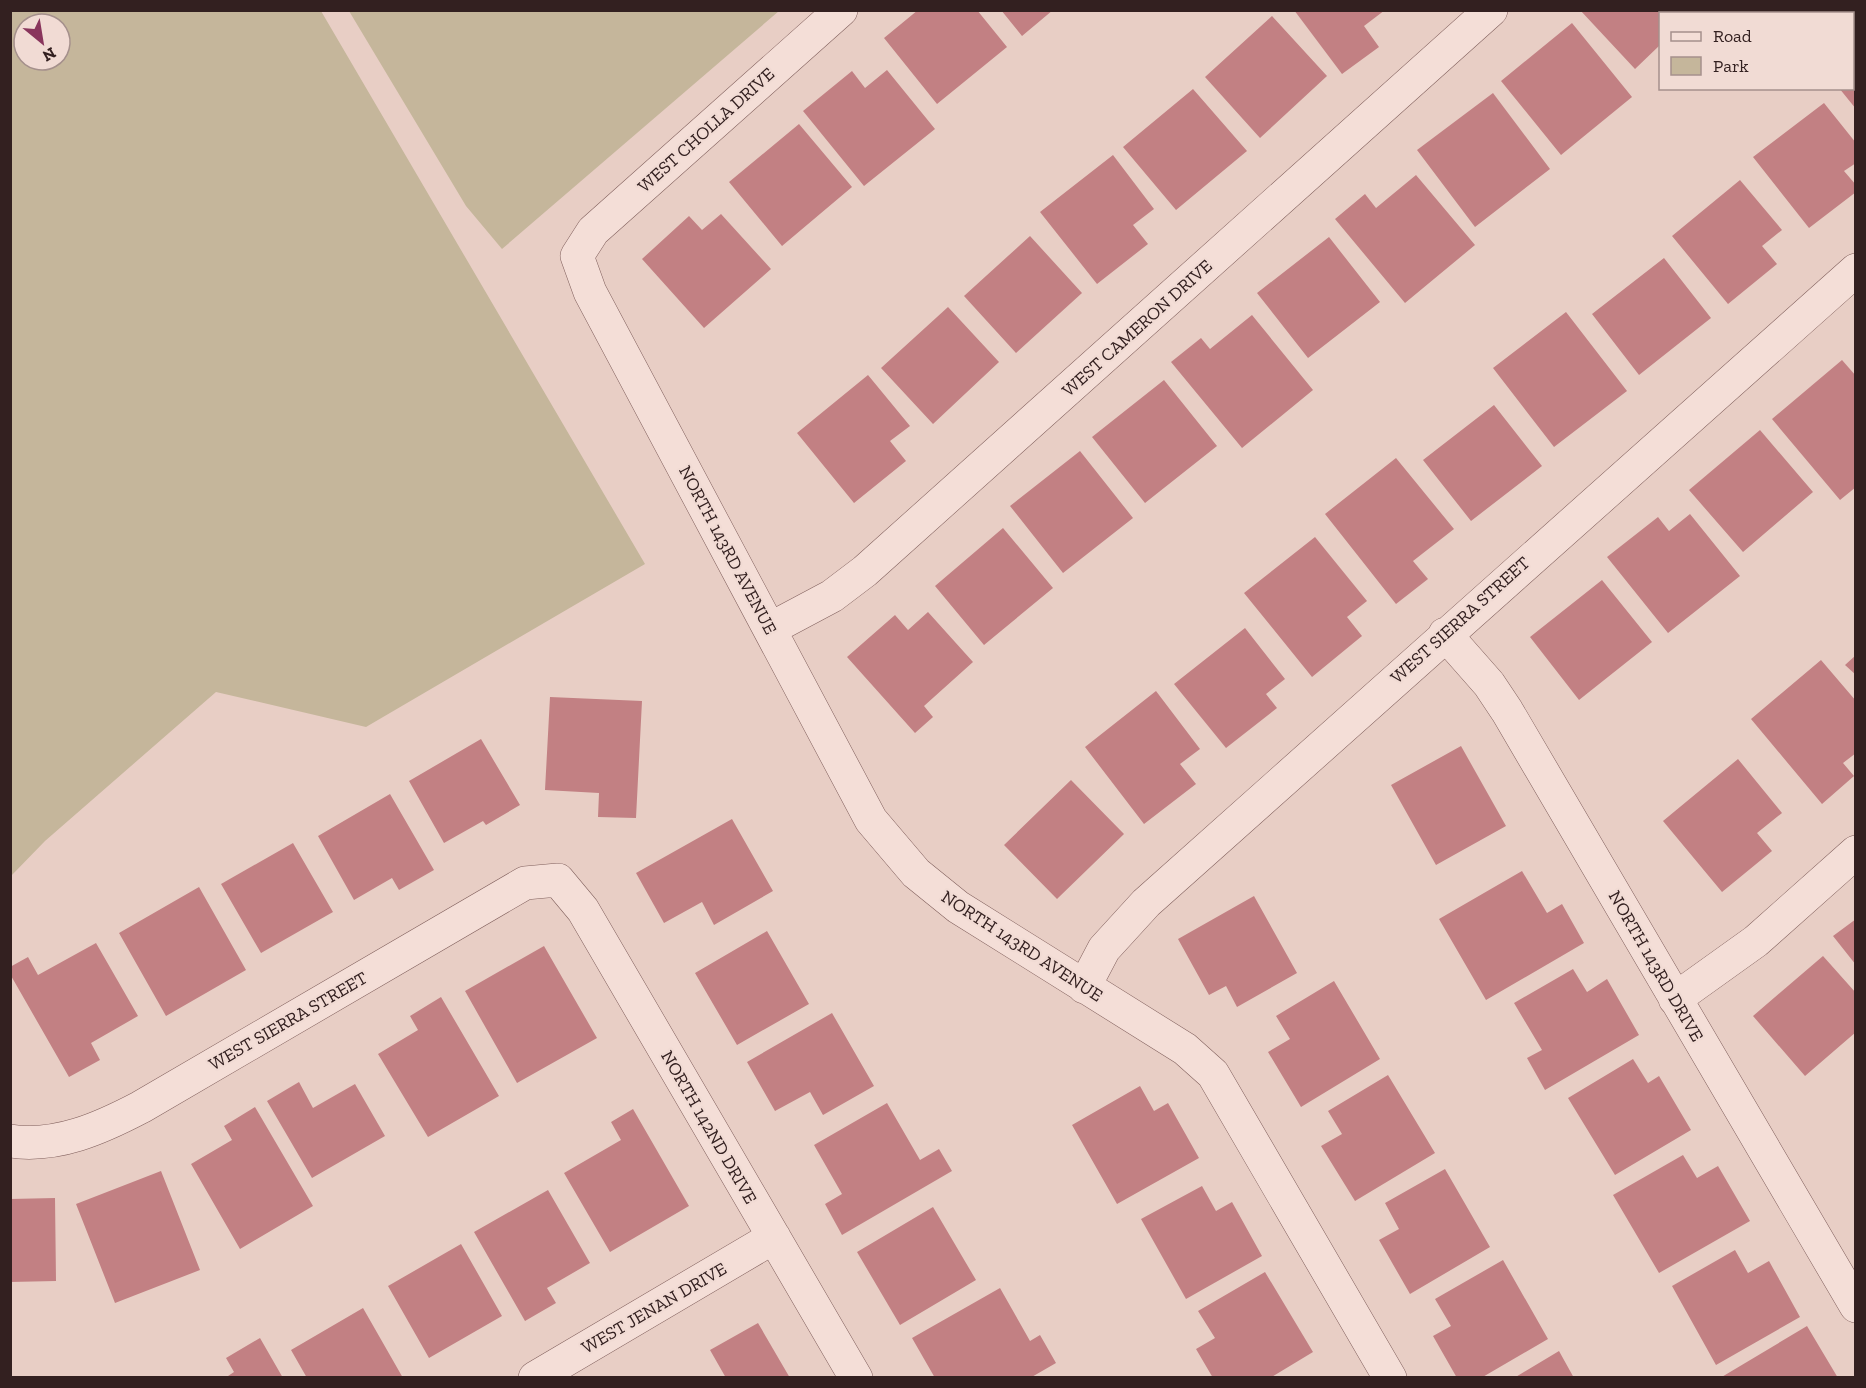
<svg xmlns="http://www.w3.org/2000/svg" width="1866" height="1388" font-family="'Zilla Slab',serif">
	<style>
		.green { fill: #c5b69b; fill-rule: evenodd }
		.building { fill: #c28083 }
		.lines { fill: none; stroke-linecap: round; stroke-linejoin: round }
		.minor-casing { stroke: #81605d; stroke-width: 34 }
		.minor { stroke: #f4ded7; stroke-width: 33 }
		.labels { text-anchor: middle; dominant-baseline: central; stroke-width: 4.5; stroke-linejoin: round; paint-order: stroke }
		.street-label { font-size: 18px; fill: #332020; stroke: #f1dbd4 }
	</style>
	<rect width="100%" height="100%" fill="#e8cec5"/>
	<path class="green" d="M 11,10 L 321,11 L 645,564 L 366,727 L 216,692 L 45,841 L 11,876 ZM 24,24 L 60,24 L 60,60 L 24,60 Z
		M 349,11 L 779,11 L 502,249 L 466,206 Z"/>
	<path class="building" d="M 918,10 L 977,10 L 1007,47 L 937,104 L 884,38 Z
		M 1001,10 L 1053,10 L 1022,36 Z
		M 1294,10 L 1385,10 L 1364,26 L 1379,47 L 1342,74 Z
		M 1580,10 L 1697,10 L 1694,14 L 1660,14 L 1660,45 L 1635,69 Z
		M 1272,16 L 1327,76 L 1260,138 L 1205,77 Z
		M 1572,23 L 1632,97 L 1561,155 L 1501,81 Z
		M 887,70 L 935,129 L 864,186 L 803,111 L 852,71 L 865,88 Z
		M 1856,74 L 1856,109 L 1839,88 L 1852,88 L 1852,76 Z
		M 1193,89 L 1247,151 L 1176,210 L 1123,147 Z
		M 1493,93 L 1550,169 L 1475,227 L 1417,150 Z
		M 1824,103 L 1856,143 L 1856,163 L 1844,171 L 1856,185 L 1856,192 L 1809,228 L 1753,157 Z
		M 799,124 L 852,187 L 782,246 L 729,182 Z
		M 1113,155 L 1154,209 L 1133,225 L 1148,244 L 1097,284 L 1040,212 Z
		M 1416,175 L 1475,245 L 1405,303 L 1335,219 L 1365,194 L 1376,208 Z
		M 1740,180 L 1782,230 L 1762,246 L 1777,264 L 1728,304 L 1672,236 Z
		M 721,214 L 771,269 L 704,328 L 642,259 L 689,216 L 702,230 Z
		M 1030,236 L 1082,293 L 1016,353 L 964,296 Z
		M 1329,237 L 1380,302 L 1308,358 L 1257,293 Z
		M 1664,258 L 1711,318 L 1639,375 L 1592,314 Z
		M 948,307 L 999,362 L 933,424 L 881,368 Z
		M 1566,312 L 1627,391 L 1554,447 L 1493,368 Z
		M 1252,315 L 1313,390 L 1242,448 L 1171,362 L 1201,338 L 1210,349 Z
		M 1842,360 L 1856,376 L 1856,487 L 1840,500 L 1772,419 Z
		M 868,375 L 910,426 L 890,441 L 906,461 L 854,503 L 797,433 Z
		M 1164,380 L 1217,446 L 1145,503 L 1092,437 Z
		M 1494,405 L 1542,466 L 1471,521 L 1423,460 Z
		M 1760,430 L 1813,492 L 1743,552 L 1689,490 Z
		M 1080,451 L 1133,518 L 1063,573 L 1010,506 Z
		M 1396,458 L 1454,529 L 1413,561 L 1428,579 L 1396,604 L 1325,514 Z
		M 1690,514 L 1740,576 L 1668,633 L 1607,557 L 1658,517 L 1669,531 Z
		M 1003,528 L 1053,588 L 984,645 L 935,586 Z
		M 1315,537 L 1367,601 L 1347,617 L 1362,636 L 1312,677 L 1244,593 Z
		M 1602,580 L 1652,642 L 1579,700 L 1530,637 Z
		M 928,612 L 973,662 L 924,706 L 933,717 L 915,733 L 847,657 L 895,615 L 908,630 Z
		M 1245,628 L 1285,679 L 1266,694 L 1277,708 L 1226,748 L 1174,684 Z
		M 1856,655 L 1856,675 L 1845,665 Z
		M 1821,660 L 1856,701 L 1856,753 L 1843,763 L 1854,776 L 1822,804 L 1751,719 Z
		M 1156,691 L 1200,749 L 1180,764 L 1196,784 L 1144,824 L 1085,747 Z
		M 550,697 L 642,701 L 636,818 L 598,817 L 599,793 L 545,790 Z
		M 481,739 L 520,805 L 486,825 L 483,821 L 444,843 L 409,781 Z
		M 1461,746 L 1506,826 L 1436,865 L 1391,785 Z
		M 1738,759 L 1782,813 L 1757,833 L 1772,851 L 1722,892 L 1663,821 Z
		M 1071,780 L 1124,834 L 1057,899 L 1004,845 Z
		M 390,794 L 434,870 L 399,890 L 392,878 L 354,900 L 318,836 Z
		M 732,819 L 773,891 L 714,925 L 702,902 L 664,923 L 636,873 Z
		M 293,843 L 333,912 L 261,953 L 221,884 Z
		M 1522,871 L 1547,913 L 1562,904 L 1584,943 L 1486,1000 L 1439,919 Z
		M 199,887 L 246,970 L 166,1016 L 119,933 Z
		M 1254,896 L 1297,973 L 1237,1007 L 1226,986 L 1209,995 L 1178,939 Z
		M 1856,919 L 1856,965 L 1833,936 Z
		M 767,931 L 809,1004 L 737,1045 L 695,973 Z
		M 96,943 L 138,1016 L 91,1043 L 100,1060 L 69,1077 L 10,974 L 10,967 L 28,957 L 38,975 Z
		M 544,946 L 597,1038 L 517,1083 L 465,991 Z
		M 1823,956 L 1856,993 L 1856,1032 L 1805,1076 L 1753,1016 Z
		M 1573,969 L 1587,992 L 1607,979 L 1639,1035 L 1545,1090 L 1527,1058 L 1542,1050 L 1514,1003 Z
		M 1334,981 L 1380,1059 L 1301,1107 L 1268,1052 L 1290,1039 L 1276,1016 Z
		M 441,997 L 499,1096 L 428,1137 L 378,1054 L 418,1030 L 410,1016 Z
		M 832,1013 L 874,1086 L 823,1115 L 810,1092 L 775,1111 L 747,1062 Z
		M 1633,1059 L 1648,1083 L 1659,1076 L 1691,1130 L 1615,1175 L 1568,1098 Z
		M 1388,1075 L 1435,1153 L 1355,1201 L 1321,1146 L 1342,1134 L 1328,1111 Z
		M 299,1082 L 313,1108 L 355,1084 L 385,1136 L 312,1178 L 267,1101 Z
		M 1140,1086 L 1154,1111 L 1168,1103 L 1199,1158 L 1117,1204 L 1072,1125 Z
		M 887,1103 L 920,1160 L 939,1149 L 952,1171 L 842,1235 L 825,1204 L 842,1194 L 814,1145 Z
		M 255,1107 L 313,1206 L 240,1249 L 191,1164 L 232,1140 L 224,1126 Z
		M 633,1109 L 689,1206 L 610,1252 L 564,1173 L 621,1140 L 611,1122 Z
		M 1683,1155 L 1697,1178 L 1718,1166 L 1750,1221 L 1659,1273 L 1613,1195 Z
		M 1445,1169 L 1490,1247 L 1410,1294 L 1379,1240 L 1399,1229 L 1385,1203 Z
		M 161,1171 L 200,1270 L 115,1303 L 76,1204 Z
		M 1202,1186 L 1216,1211 L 1232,1202 L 1262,1256 L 1186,1299 L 1141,1219 Z
		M 548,1190 L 590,1263 L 547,1288 L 556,1303 L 525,1321 L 474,1232 Z
		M 55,1198 L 56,1281 L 10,1282 L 10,1199 Z
		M 933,1207 L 976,1280 L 900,1325 L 857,1252 Z
		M 461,1244 L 502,1316 L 429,1358 L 388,1286 Z
		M 1735,1250 L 1748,1273 L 1769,1261 L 1800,1317 L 1716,1365 L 1672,1286 Z
		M 1503,1260 L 1548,1339 L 1481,1378 L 1457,1378 L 1433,1336 L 1451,1326 L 1435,1299 Z
		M 1265,1272 L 1313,1352 L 1270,1378 L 1213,1378 L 1196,1349 L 1215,1338 L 1198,1311 Z
		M 1000,1288 L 1030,1341 L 1040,1335 L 1056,1363 L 1030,1378 L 935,1378 L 912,1338 Z
		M 363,1308 L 403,1378 L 307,1378 L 291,1350 Z
		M 758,1323 L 790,1378 L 726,1378 L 710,1350 Z
		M 1807,1326 L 1838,1378 L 1720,1378 Z
		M 260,1338 L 283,1378 L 225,1378 L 234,1372 L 226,1358 Z
		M 1559,1351 L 1574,1378 L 1514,1378 Z"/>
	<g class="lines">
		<g class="minor-casing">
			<path id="minor" d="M 841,10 L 593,231 L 577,256 L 590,292 L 871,820 L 916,873 L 958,907 L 1185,1049 L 1213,1074 L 1390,1378
				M 770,629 L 832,596 L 865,571 L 1491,10
				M 1445,634 L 1489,684 L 1507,711 L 1856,1306
				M 1084,987 L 1104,949 L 1146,903 L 1856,270
				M 1675,999 L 1756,941 L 1856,852
				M 10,1141 C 57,1148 101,1128 141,1107 L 525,883 L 558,880 L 583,910 L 856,1378
				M 535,1378 L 774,1237"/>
		</g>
		<use href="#minor" class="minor"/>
	</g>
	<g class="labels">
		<g class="street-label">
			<text transform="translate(706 130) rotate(-42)">WEST CHOLLA DRIVE</text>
			<text transform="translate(1137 328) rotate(-42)">WEST CAMERON DRIVE</text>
			<text transform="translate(728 550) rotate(62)">NORTH 143RD AVENUE</text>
			<text transform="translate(1460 620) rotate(-42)">WEST SIERRA STREET</text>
			<text transform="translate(1022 946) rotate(33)">NORTH 143RD AVENUE</text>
			<text transform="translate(1656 966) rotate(60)">NORTH 143RD DRIVE</text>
			<text transform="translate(288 1021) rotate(-30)">WEST SIERRA STREET</text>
			<text transform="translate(709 1127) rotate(60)">NORTH 142ND DRIVE</text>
			<text transform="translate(654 1308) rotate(-30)">WEST JENAN DRIVE</text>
		</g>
	</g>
	<rect width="1866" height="1388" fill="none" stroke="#332020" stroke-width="24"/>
	<rect x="1659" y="12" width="195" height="78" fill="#f1dbd4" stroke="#a5908c" stroke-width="1.5"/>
	<rect x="1671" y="32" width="30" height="9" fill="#f4ded7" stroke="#a5908c" stroke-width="1.5"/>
	<text x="1713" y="42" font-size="18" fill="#332020">Road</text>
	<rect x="1671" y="57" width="30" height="18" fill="#c5b69b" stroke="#a5908c" stroke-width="1.5"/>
	<text x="1713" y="72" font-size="18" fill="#332020">Park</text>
	<g transform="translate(42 42) rotate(150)"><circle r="28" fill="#f1dbd4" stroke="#a5908c" stroke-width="1.5"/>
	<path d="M0-4.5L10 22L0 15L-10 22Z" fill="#89355c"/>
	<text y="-9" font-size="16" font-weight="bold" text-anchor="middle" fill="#332020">N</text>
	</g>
</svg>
